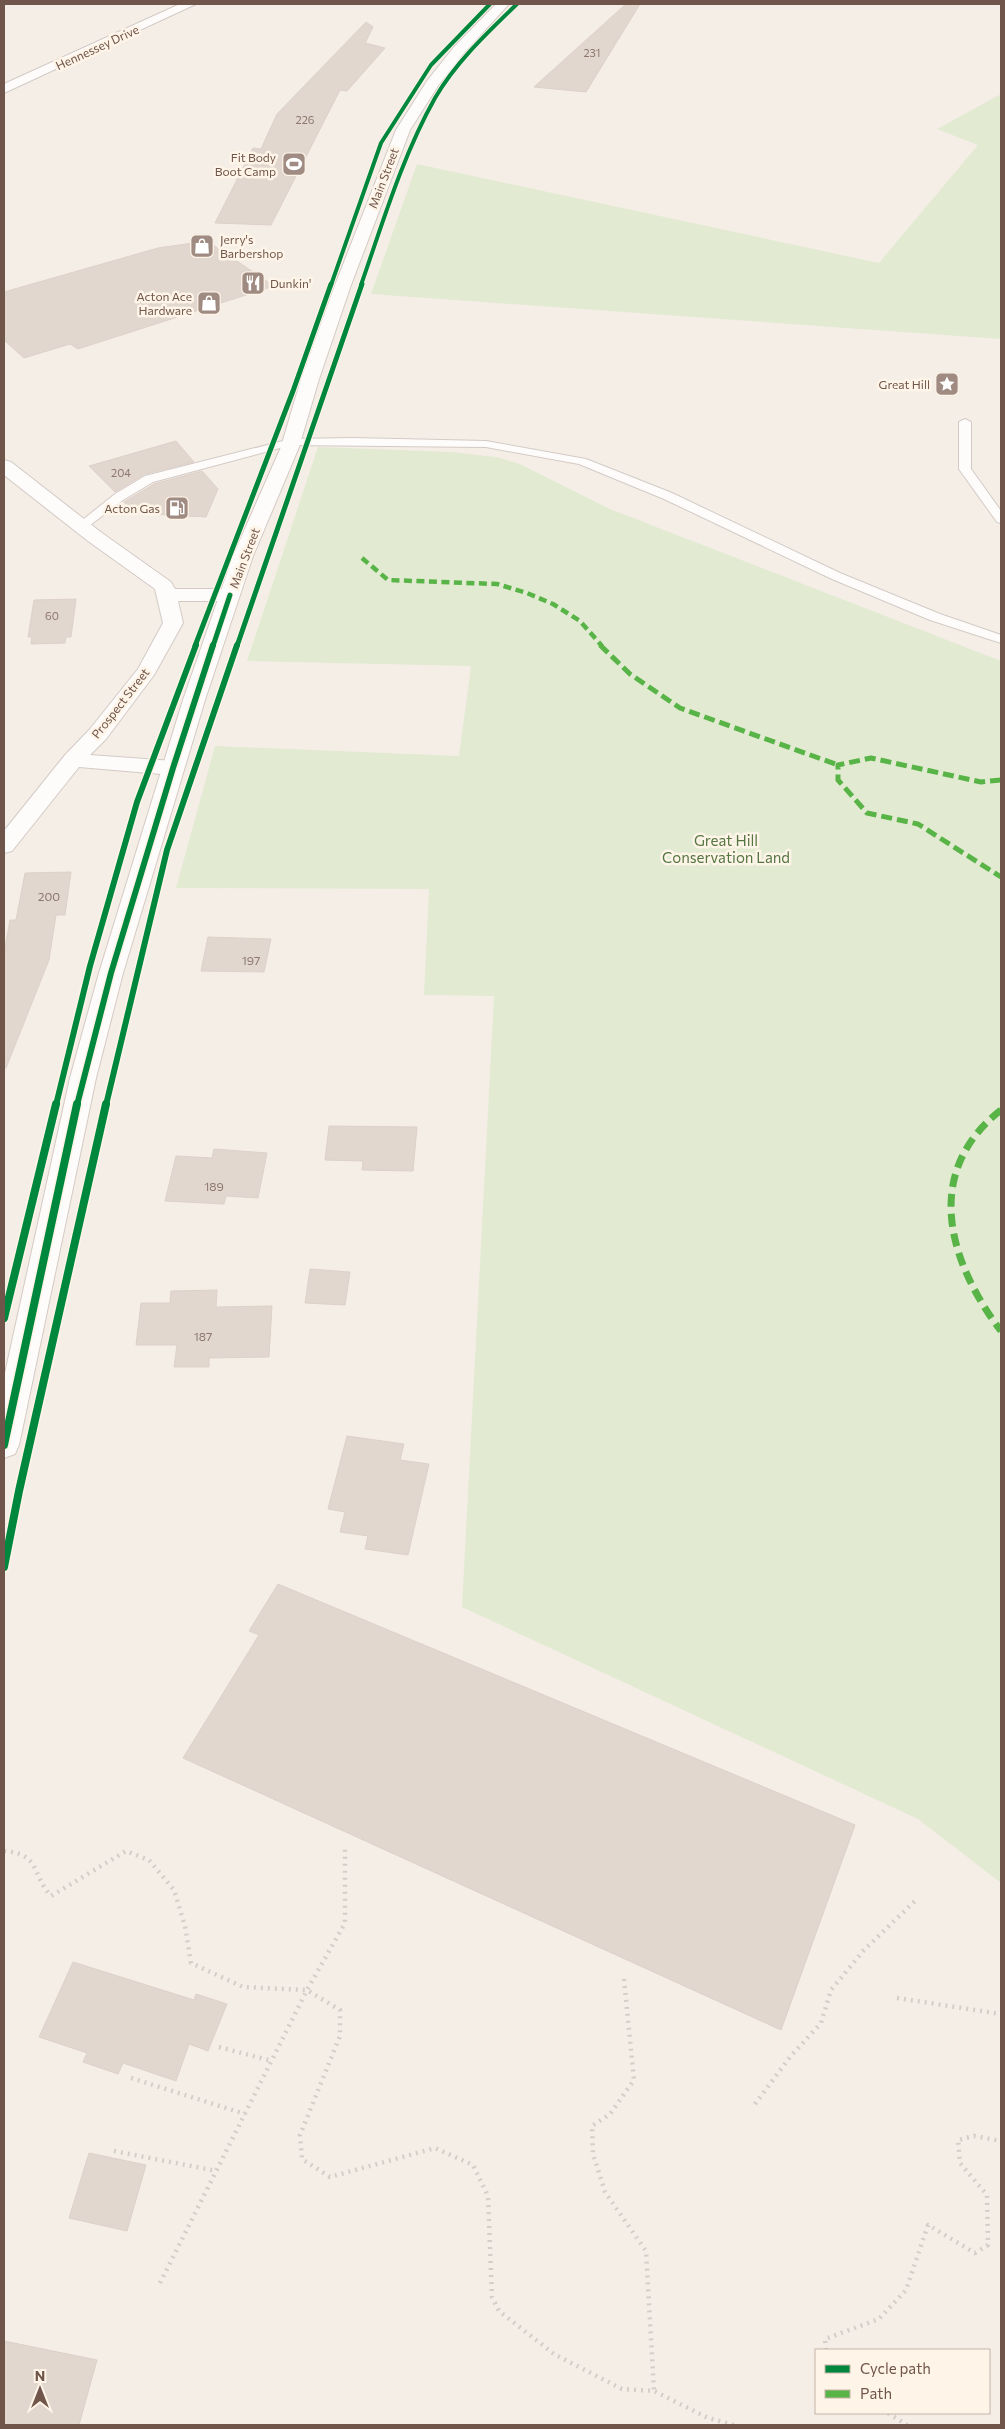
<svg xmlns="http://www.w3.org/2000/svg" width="1005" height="2429" font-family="Commissioner,sans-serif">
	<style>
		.green { fill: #e2ead2 }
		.building { fill: #e1d7cf; stroke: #ddd1ca }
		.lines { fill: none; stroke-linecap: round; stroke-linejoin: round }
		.lane-casing { stroke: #d3cac5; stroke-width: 2 }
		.street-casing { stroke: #d3cac5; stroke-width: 2 }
		.secondary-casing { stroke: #d4cac4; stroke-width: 2 }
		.path { stroke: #d6cdc9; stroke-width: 4.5; stroke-dasharray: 2 5; stroke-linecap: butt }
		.lane { fill: #fefcfb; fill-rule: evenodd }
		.street { fill: #fefcfb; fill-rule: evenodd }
		.secondary { fill: #fefcfb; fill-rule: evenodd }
		.quiet-far2 { stroke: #59b447; stroke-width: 4.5; stroke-dasharray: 8 4.5; stroke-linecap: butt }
		.quiet-far1 { stroke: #59b447; stroke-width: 5; stroke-dasharray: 11 5; stroke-linecap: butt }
		.quiet { stroke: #59b447; stroke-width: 7; stroke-dasharray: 13 7; stroke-linecap: butt }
		.cycleway-far3-casing { stroke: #fef4e7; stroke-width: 5.5 }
		.cycleway-far2-casing { stroke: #fef4e7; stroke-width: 7 }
		.cycleway-far1-casing { stroke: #fef4e7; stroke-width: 9 }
		.cycleway-casing { stroke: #fef4e7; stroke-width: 11 }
		.cycleway-far3 { stroke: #00873e; stroke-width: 4 }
		.cycleway-far2 { stroke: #00873e; stroke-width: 5 }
		.cycleway-far1 { stroke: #00873e; stroke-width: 6 }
		.cycleway { stroke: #00873e; stroke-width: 8 }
		.labels { text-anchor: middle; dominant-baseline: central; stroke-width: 5; stroke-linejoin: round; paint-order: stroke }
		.far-number-label { font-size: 11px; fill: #8e786e }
		.far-street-label { font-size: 12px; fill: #70554a; stroke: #fef4e7 }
		.far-poi-label { font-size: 12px; fill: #70554a; stroke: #fef4e7; text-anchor: end }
		.number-label { font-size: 12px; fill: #8e786e }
		.park-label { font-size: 15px; fill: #547642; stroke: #fef4e7 }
	</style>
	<rect width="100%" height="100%" fill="#f5eee7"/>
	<path class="green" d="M 1001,94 L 1001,339 L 371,294 L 417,164 L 879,263 L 978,145 L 937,129 Z
		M 318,447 L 452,452 L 496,457 L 520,464 L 610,509 L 1001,661 L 1001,1883 L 918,1819 L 462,1607 L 494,996 L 424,995 L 429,889 L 176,888 L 215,746 L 459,756 L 471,666 L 247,661 Z"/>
	<path class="building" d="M 626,4 L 640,4 L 586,92 L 534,87 Z
		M 366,22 L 373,27 L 365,43 L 385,48 L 347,91 L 340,90 L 271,225 L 215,223 L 253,148 L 261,149 L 277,114 Z
		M 207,241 L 274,286 L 78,349 L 70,344 L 24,358 L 4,340 L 4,292 L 158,248 Z
		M 176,441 L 194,462 L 145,474 L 115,492 L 89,466 Z
		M 202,471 L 218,489 L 206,517 L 135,513 L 124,502 L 154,484 Z
		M 76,599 L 71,637 L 66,637 L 65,643 L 31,644 L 32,637 L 28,637 L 34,600 Z
		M 71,872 L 65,915 L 56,915 L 49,960 L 6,1068 L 4,1068 L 4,953 L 10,920 L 16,920 L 25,873 Z
		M 208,937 L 271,939 L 264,972 L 201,971 Z
		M 329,1126 L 417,1127 L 413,1171 L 362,1170 L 363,1161 L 325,1160 Z
		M 214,1149 L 267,1153 L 258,1198 L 226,1196 L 224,1204 L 165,1201 L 176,1156 L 212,1158 Z
		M 310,1269 L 350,1272 L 345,1305 L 305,1303 Z
		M 217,1290 L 216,1307 L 272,1306 L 269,1357 L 209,1358 L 209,1367 L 174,1367 L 177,1345 L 136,1345 L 141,1303 L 170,1303 L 171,1291 Z
		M 347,1436 L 404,1444 L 400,1460 L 429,1464 L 408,1555 L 365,1549 L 368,1536 L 340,1532 L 345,1512 L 328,1509 Z
		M 278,1584 L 855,1825 L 781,2030 L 183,1758 L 259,1635 L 249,1631 Z
		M 73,1962 L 194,2000 L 196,1994 L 227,2004 L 208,2051 L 189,2044 L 176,2081 L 123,2063 L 118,2074 L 83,2062 L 87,2053 L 39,2037 Z
		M 89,2153 L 146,2165 L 127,2231 L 69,2218 Z
		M 4,2341 L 97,2360 L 79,2425 L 4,2425 Z"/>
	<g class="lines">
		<g class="lane-casing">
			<path id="lane" d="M 965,419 L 971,422 L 971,469 L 1001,511 L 1001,523 L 997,522 L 959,469 L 959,422 Z
				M 353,438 L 486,441 L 586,459 L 672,493 L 840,573 L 940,614 L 1001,635 L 1001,643 L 930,620 L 832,579 L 664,499 L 579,464 L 486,447 L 291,445 L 153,482 L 123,500 L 85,529 L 81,530 L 75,526 L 115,494 L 145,476 L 291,439 Z"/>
		</g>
		<g class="street-casing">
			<path id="street" d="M 180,4 L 196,4 L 4,93 L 4,84 Z
				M 4,460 L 11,462 L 102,533 L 171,582 L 175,589 L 230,589 L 237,591 L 240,595 L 237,599 L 230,601 L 178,601 L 183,623 L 154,675 L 106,739 L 90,755 L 173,761 L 181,763 L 184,768 L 181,773 L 173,775 L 79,767 L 12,851 L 4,853 L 4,831 L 65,755 L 90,729 L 138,669 L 163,623 L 155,589 L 88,541 L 4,475 Z"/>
		</g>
		<g class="secondary-casing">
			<path id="secondary" d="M 496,4 L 509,4 L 464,53 L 438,86 L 410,130 L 351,285 L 319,379 L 299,447 L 253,556 L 205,700 L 123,973 L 96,1078 L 19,1445 L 15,1454 L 4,1458 L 4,1378 L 70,1078 L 99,973 L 183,700 L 233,556 L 281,447 L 301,379 L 335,285 L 396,130 L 427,81 L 454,47 Z"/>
		</g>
		<path class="path" d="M 4,1851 C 41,1854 31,1874 51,1896 L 126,1851 L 149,1860 L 174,1890 L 185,1926 L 191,1963 L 243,1987 L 307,1990 L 340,2010 L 340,2036 L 300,2135 L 302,2159 L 330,2177 L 435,2148 L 473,2165 L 488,2196 L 492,2297 L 499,2311 L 554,2354 L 622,2389 L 654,2391 L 708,2418 L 734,2425
			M 624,1979 L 634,2080 L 610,2114 L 592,2126 L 593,2154 L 605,2192 L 646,2251 L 654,2391
			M 897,1998 L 1001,2014
			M 219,2047 L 272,2061
			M 131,2078 L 245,2114
			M 755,2104 L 790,2057 L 821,2023 L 831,1990 L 864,1950 L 917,1899
			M 114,2151 L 217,2171
			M 160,2283 L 307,1990 L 345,1923 L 345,1847
			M 826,2350 L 825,2339 L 879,2319 L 906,2290 L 928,2225 L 975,2253 L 988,2245 L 987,2195 L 960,2163 L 958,2140 L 974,2136 L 1001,2141
			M 888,2413 L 907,2425"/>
		<use href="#lane" class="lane"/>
		<use href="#street" class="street"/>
		<use href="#secondary" class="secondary"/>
		<path class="quiet-far2" d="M 362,558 L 388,580 L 497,584 L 527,593 L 553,604 L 580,621 L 602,646"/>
		<path class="quiet-far1" d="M 600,645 L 630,674 L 680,708 L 838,765
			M 1001,780 L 981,782 L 871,758 L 838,765 L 838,780 L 867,813 L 918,824 L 1001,877"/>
		<path class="quiet" d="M 1001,1110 C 922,1172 948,1261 1001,1331"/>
		<g class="cycleway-far3-casing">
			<path id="cycleway-far3" d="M 331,285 L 381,143 L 431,65 L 490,4
				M 361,285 C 383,222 402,157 435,98 C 456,62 487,33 517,4"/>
		</g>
		<g class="cycleway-far2-casing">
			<path id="cycleway-far2" d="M 195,646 L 293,391 L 331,284
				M 213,646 L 230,595
				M 237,646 L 362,284"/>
		</g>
		<g class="cycleway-far1-casing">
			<path id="cycleway-far1" d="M 56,1105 L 90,966 L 137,802 L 196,645
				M 77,1105 L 111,973 L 173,768 L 213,645
				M 106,1105 L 167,850 L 237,645"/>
		</g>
		<g class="cycleway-casing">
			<path id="cycleway" d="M 4,1318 L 56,1104
				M 4,1445 L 77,1104
				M 4,1567 L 19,1491 L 106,1104"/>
		</g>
		<use href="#cycleway-far3" class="cycleway-far3"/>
		<use href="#cycleway-far2" class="cycleway-far2"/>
		<use href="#cycleway-far1" class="cycleway-far1"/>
		<use href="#cycleway" class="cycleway"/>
	</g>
	<defs>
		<g id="stadium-square" transform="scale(1.25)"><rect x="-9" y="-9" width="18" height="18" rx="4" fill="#9f8b81" stroke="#fef4e7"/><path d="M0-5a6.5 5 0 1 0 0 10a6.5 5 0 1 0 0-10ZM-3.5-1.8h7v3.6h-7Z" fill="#fff"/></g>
		<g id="shop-square" transform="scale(1.25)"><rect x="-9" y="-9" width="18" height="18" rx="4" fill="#9f8b81" stroke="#fef4e7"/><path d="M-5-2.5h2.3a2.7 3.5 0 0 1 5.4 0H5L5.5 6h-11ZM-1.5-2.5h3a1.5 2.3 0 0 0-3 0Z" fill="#fff"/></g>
		<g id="restaurant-square" transform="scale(1.25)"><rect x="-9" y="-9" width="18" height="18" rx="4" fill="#9f8b81" stroke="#fef4e7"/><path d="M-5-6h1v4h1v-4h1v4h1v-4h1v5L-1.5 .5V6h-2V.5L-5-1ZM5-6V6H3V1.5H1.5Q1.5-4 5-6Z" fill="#fff"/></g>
		<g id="sight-square" transform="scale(1.25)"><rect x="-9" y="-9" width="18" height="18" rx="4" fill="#9f8b81" stroke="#fef4e7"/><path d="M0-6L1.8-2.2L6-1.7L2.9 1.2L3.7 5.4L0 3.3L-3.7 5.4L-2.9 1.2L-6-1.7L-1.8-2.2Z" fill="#fff"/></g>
		<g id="fuel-square" transform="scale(1.25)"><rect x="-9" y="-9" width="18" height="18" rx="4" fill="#9f8b81" stroke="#fef4e7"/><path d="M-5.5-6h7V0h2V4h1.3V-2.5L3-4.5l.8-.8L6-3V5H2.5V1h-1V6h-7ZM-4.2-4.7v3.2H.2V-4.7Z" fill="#fff"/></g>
	</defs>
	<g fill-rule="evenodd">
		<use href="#stadium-square" x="294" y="164"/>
		<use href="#shop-square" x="202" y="246"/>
		<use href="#restaurant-square" x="253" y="283"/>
		<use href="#shop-square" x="209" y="303"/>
		<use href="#sight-square" x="947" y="384"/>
		<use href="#fuel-square" x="177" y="508"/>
	</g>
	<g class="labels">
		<g class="far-number-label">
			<text x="592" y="52">231</text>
			<text x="305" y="119">226</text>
			<text x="121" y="472">204</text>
			<text x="52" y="615">60</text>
		</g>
		<g class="far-street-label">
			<text transform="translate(97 47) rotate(-25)">Hennessey Drive</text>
			<text transform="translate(383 178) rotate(-69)">Main Street</text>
			<text transform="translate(244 558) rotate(-69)">Main Street</text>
			<text transform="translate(120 703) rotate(-52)">Prospect Street</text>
		</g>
		<g class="far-poi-label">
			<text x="276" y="157">Fit Body<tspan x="276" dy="14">Boot Camp</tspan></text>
			<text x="220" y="239" text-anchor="start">Jerry's<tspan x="220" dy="14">Barbershop</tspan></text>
			<text x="270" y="283" text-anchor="start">Dunkin'</text>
			<text x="192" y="296">Acton Ace<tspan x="192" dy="14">Hardware</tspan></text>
			<text x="930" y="384">Great Hill</text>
			<text x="160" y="508">Acton Gas</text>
		</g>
		<g class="number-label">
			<text x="49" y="896">200</text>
			<text x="251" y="960">197</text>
			<text x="214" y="1186">189</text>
			<text x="203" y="1336">187</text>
		</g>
		<g class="park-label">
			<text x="726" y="840">Great Hill<tspan x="726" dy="17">Conservation Land</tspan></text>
		</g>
	</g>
	<rect width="1005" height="2429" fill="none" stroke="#70554a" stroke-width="10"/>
	<rect x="815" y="2349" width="175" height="65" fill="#fef4e7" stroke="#c5b4a8"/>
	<rect x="825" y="2365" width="25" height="8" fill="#00873e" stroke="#c5b4a8"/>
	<text x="860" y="2374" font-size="15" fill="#70554a">Cycle path</text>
	<rect x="825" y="2390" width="25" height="8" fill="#59b447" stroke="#c5b4a8"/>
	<text x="860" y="2399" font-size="15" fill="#70554a">Path</text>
	<g transform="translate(40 2389)" stroke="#fef4e7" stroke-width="4" paint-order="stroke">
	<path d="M0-4L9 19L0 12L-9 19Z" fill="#70554a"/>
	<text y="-8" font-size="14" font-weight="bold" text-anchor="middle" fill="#70554a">N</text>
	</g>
</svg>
